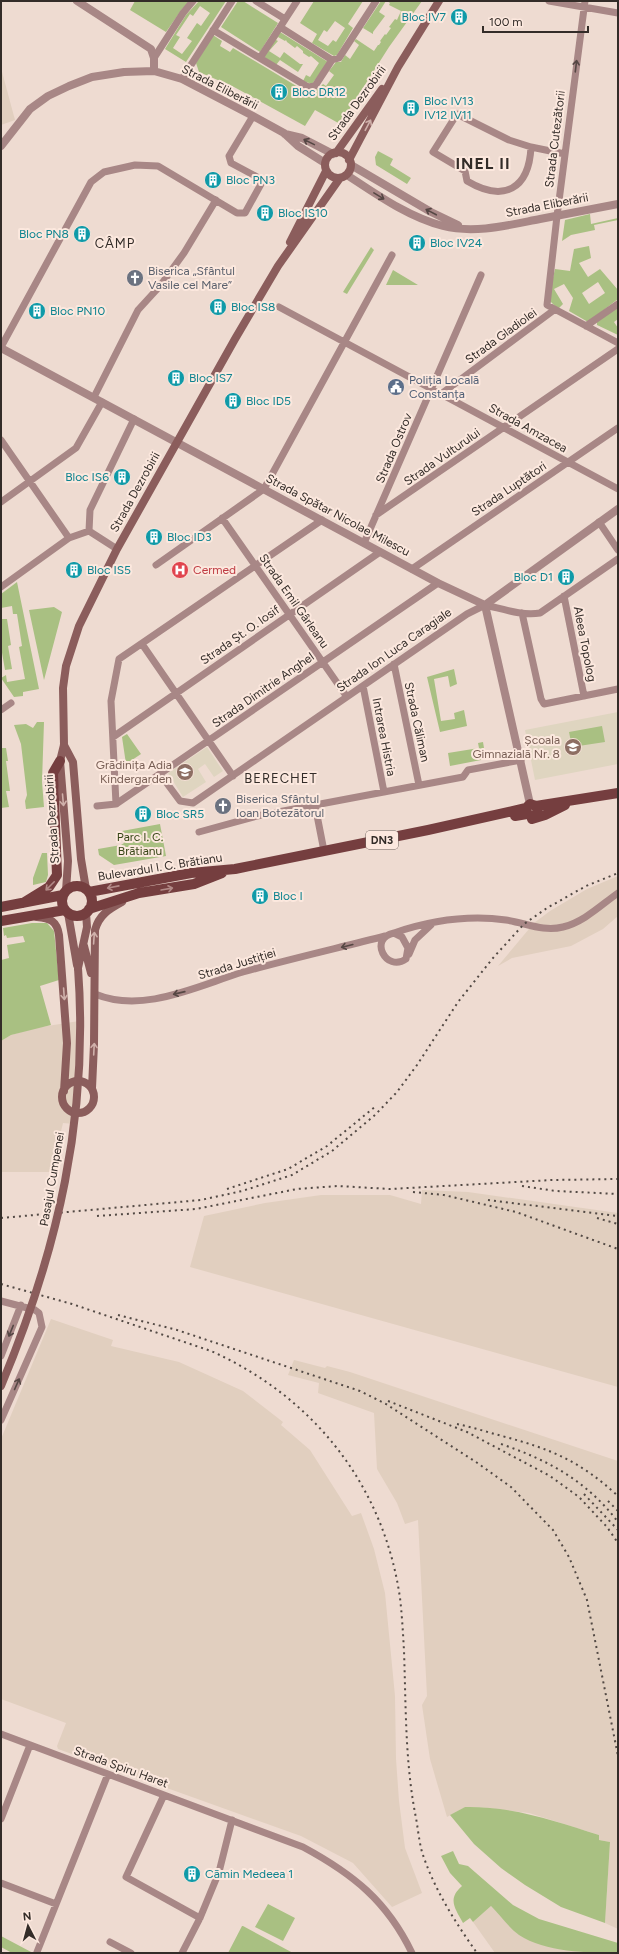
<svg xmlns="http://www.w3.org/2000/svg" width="619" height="1954" font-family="Figtree,sans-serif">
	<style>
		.industrial { fill: #e1cfbf }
		.education { fill: #dfd5c0 }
		.green { fill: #a9c082; fill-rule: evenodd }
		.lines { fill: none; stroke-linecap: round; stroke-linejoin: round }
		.minor { stroke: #a88786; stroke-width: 7 }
		.tertiary { stroke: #a88786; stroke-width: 8 }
		.secondary { stroke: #8b5d5c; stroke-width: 8 }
		.primary { stroke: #753e3f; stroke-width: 10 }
		.rail { stroke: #524944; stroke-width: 2; stroke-dasharray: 2 4; stroke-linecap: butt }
		.secondary-bridge { stroke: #8b5d5c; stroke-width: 8 }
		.oneway { stroke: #564744 }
		.oneway2 { stroke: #cfb0aa }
		.oneway3 { stroke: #b28a87 }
		.labels { text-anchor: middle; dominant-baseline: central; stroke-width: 4; stroke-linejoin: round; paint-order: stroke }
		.shield { fill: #fce8de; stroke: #6f645f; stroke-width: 1 }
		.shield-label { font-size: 11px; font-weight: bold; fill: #332c28 }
		.culture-label { font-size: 12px; fill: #0d838f; stroke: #fce8de; text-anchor: start }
		.street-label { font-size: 12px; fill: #332c28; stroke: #fce8de }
		.worship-label { font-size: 12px; fill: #5b616d; stroke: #fce8de; text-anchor: start }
		.service-label { font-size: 12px; fill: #4e5e75; stroke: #fce8de; text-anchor: start }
		.health-label { font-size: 12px; fill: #be3a42; stroke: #fce8de; text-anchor: start }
		.education-label { font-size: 12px; fill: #785e54; stroke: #fce8de; text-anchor: end }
		.park-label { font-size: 12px; fill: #374617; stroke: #fce8de }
		.neighbourhood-label { font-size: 13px; letter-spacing: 1px; fill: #332c28; stroke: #fce8de }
		.district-label { font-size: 16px; font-weight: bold; letter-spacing: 1px; fill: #332c28; stroke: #fce8de }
	</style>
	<rect width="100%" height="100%" fill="#eedbd1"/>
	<path class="industrial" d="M 1,68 L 15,120 L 1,125 Z
		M 618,876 L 618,916 L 603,929 L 571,946 L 512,958 L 498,966 L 534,923 L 550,911 L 587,889 Z
		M 79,1021 L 74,1124 L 63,1123 L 51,1172 L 1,1172 L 1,1041 L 11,1035 L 35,1028 Z
		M 422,1190 L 468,1192 L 618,1213 L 618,1387 L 190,1267 L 204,1216 L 265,1203 L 321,1195 L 390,1195 L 421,1204 Z
		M 51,1319 L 113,1340 L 111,1346 L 179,1362 L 243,1391 L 283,1422 L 281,1425 L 310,1450 L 352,1516 L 361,1513 L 374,1549 L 385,1593 L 395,1696 L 396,1759 L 399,1801 L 405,1848 L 422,1893 L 392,1907 L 353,1863 L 301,1836 L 58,1749 L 57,1746 L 66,1723 L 1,1699 L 1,1439 Z
		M 294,1360 L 325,1368 L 327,1366 L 350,1372 L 618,1461 L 618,1929 L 605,1923 L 610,1842 L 599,1840 L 599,1835 L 529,1813 L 480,1807 L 465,1807 L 447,1817 L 430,1759 L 422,1705 L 427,1696 L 418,1520 L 405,1524 L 397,1503 L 377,1469 L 374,1413 L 318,1393 L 319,1383 L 288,1375 Z
		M 491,1906 L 518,1934 L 557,1948 L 588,1953 L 495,1953 L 473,1922 Z"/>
	<path class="education" d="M 618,712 L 618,764 L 535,780 L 525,730 Z
		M 207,747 L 223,771 L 214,777 L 205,764 L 198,769 L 206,782 L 183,797 L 168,773 Z"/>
	<path class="green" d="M 135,1 L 191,1 L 182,9 L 166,32 L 130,10 Z
		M 199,1 L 226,1 L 186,62 L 165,49 L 186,15 ZM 200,6 L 210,13 L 201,26 L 197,23 L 187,38 L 192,41 L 182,54 L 173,48 L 180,37 L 176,35 L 190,14 L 193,16 Z
		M 238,1 L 243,1 L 278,23 L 260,52 L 221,27 Z
		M 314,1 L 363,1 L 348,24 L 353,28 L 337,55 L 334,56 L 312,43 L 317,34 L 300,23 ZM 335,21 L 345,28 L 336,42 L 333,40 L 328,46 L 318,40 L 324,30 L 327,32 Z
		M 381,1 L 386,1 L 379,12 L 385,16 L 373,32 L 373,34 L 363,28 Z
		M 387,1 L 422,1 L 389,47 L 340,124 L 315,110 L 305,126 L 234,87 L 199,72 L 196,63 L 213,35 L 222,41 L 220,46 L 230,52 L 233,48 L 303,90 C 312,92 317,91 323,84 L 326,86 L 334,75 L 329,71 L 336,62 L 341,62 L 345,55 L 350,59 L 359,45 L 354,41 L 356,39 L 374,51 L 378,45 L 379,45 L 381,42 L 380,41 L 385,34 L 386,35 L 391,28 L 389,27 L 395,19 L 397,20 L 401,11 L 389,5 L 390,3 Z
		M 280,32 L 328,62 L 312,84 L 303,81 L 306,75 L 310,77 L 319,63 L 311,56 L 309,57 L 303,53 L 303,51 L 297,46 L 295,48 L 287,42 L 286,40 L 285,41 L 278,37 L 276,40 L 278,41 L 269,51 L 280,58 L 284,52 L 300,64 L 303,64 L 298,72 L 280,60 L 276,65 L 264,57 Z
		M 378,151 L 393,159 L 390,165 L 411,178 L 407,184 L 376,165 L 375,157 Z
		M 590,214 L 591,224 L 618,218 L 618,220 L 594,225 L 595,230 L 571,235 L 562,241 L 565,220 Z
		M 589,246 L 591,258 L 579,263 L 588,277 L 600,269 L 618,290 L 618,299 L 588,322 L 569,311 L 573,298 L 564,284 L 554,289 L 563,304 L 558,309 L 548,299 L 555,269 L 570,271 L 574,249 ZM 598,282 L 605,293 L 589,304 L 582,293 Z
		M 371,247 L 374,250 L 347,294 L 343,292 Z
		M 393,270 L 418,285 L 386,285 Z
		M 618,306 L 618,319 L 614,322 L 618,328 L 618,335 L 597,325 L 597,321 Z
		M 17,582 L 39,689 L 23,692 L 23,696 L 14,697 L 1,678 L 6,675 L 7,682 L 25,679 L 19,647 L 22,646 L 17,614 L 13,614 L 12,606 L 1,608 L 1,594 Z
		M 54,607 L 62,612 L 44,680 L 29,610 Z
		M 1,612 L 2,619 L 7,619 L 11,645 L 8,646 L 12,669 L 5,670 L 1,647 Z
		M 454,669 L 457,684 L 450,687 L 448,676 L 434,679 L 441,721 L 455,719 L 454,713 L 464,710 L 467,726 L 440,732 L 427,677 Z
		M 37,722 L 44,722 L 42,782 L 44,807 L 26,809 L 25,801 L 27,795 L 21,744 L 14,725 L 26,724 L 33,728 Z
		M 602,726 L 605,742 L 572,747 L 569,732 Z
		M 127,734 L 141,754 L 126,764 L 122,737 Z
		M 1,741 L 2,748 L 6,748 L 8,761 L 6,761 L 10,791 L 6,791 L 9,807 L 1,808 Z
		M 483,742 L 484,748 L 479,749 L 481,760 L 450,766 L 448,753 L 479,748 L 478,743 Z
		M 160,824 L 166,856 L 114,865 L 99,855 L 98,849 L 121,845 L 124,843 L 122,831 Z
		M 42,853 L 47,853 L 48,875 L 46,882 L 33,885 L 33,878 Z
		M 32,923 L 47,923 L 54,931 L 59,980 L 40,986 L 51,1025 L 11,1035 L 1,1041 L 1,960 L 9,958 L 7,945 L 25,942 L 23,936 L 7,938 L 6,935 L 4,936 L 3,928 Z
		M 465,1807 C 512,1806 555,1821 599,1835 L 599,1840 L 610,1842 L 605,1923 L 561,1907 L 525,1885 L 501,1868 L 474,1844 L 450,1815 Z
		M 453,1851 L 459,1864 L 468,1866 L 513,1905 L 539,1919 L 618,1943 L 618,1953 C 588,1953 545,1952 519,1935 C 509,1928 500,1915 491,1906 L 473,1922 L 470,1918 L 463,1923 C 455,1908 447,1899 462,1886 L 450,1873 L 441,1856 Z
		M 268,1904 L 295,1918 L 283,1941 L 255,1927 Z
		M 242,1926 L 243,1926 L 293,1953 L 228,1953 Z
		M 1,1936 L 33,1953 L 12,1953 L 1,1947 Z"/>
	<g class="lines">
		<path class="minor" d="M 256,1 L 285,19
			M 549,1 L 618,13
			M 585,1 L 557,216 L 547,305 L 618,343
			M 280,27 L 332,60
			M 213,30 L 308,87 L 315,86 L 332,60 L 339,58 L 376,1
			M 154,58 L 183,13 L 193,1
			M 260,58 L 297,1
			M 182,79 L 232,1
			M 531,147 C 529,189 504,203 467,181 L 465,171 L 433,152 L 457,114 L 509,140 L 531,147 L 565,154
			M 279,307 L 618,489
			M 586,326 L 618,304
			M 1,347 L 91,182 L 104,172 L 135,165 L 158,166 L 237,213 L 245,213 L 261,184 L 259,178 L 231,163 L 229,156 L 253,116
			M 441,394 L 554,310
			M 94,397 L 138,310 L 160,286 L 184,253 L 216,200
			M 1,440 L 69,538
			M 1,502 L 76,448 L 102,402
			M 376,515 L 618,349
			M 222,518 L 347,697
			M 599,522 L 618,550
			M 89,531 L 90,510 L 134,419
			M 89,531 L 117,549
			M 364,543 L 481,275
			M 156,565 L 264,489 L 392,255
			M 412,569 L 618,428
			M 1,587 L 69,538 L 89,531
			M 564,596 L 584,696
			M 522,613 L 541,699 L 544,704 L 618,689
			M 142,644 L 233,776
			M 394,664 L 419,785
			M 363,686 L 384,792
			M 1,710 L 11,703
			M 113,737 L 380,552
			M 160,774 L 180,801 L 193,803 L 467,614 L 485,605 C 503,609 522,616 540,613 L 618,559
			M 116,804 L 111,701 L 119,659 L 322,520
			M 315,805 L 324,851
			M 97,806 L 116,804 L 438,583
			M 199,832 L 257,816 L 463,777 L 468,770 L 521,760
			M 394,933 C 429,921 469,915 506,920 C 526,923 543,932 563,927 C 584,922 601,905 618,893
			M 394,933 L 402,937 L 408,948 L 406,959 C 386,973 368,938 394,933 Z
			M 409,954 L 415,940 L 431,925
			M 95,994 C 143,1014 197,986 243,972 C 290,959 338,948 385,936
			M 1,1301 L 35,1310 L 39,1313 L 42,1327 L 1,1420
			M 1,1356 L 21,1305
			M 1,1734 L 303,1847 C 353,1874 387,1901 412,1953
			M 164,1795 L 126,1877 L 200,1918
			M 1,1819 L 30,1745
			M 1,1883 L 56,1904
			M 110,1942 L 131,1953
			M 37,1952 L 108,1774
			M 182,1953 L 200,1918 L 219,1872 L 232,1820"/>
		<path class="tertiary" d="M 77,1 L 151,49 L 154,58 L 154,71
			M 285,134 L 302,138 L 333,154
			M 1,146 L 30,109 L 48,96 L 69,86 L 92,77 L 124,72 L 154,71 L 182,79 L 253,116 L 284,133 L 298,146 L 325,163
			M 351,165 L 431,212 L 458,225
			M 347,175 C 376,194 408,217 443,226 C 475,234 509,225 540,219 C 566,214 592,209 618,204
			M 1,348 L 438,583 L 485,605 L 530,804
			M 485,605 L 618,509"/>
		<path class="secondary" d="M325 165a13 13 0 1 1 26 0a13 13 0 1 1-26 0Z
			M 336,153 L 382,89
			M 349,160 L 398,67 L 439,1
			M 290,242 L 326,171
			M 64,745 L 73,762 L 81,859 L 86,889
			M 66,891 L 68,861 L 60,761 L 64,745 L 63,688 L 66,666 L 79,626 L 117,549 L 235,339 L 278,266 L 340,178
			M 68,913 L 77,965
			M 37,917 C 50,918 57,921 59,935 L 67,1043 L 64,1091
			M 84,946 L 91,973
			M 78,968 L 87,927 L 86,913
			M62 1097a16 16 0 1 1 32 0a16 16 0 1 1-32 0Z
			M 92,1088 L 94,1044 L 95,930 C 99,915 109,909 122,902"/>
		<path class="primary" d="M 526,808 L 530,804 L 536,806 L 618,793
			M 515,816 L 527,814 L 534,816 L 538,812
			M 532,819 L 545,815 L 565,805
			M62 901a15 15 0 1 1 30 0a15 15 0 1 1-30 0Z
			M 89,892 L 191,873 L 235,869 L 428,830 L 526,808
			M 23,903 L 49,887 L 57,875 L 53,773 L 60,761
			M 1,907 L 63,895
			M 89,909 L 139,893 L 194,884 L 222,873
			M 1,921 L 65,910"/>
		<path class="rail" d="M 522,1186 L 556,1191 L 618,1194
			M 227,1189 L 288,1169 L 327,1146 L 376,1106
			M 413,1192 L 444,1195 L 516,1212 L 618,1249
			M 488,1200 L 618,1216
			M 97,1216 L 196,1209 L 297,1189 L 338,1186 L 390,1189 L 552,1180 L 618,1179
			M 1,1218 L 201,1200 L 242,1191 L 292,1175 L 332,1151 L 375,1115 L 397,1092 L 417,1065 L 458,1002 L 493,958 L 524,924 L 547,908 L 586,886 L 618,873
			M 597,1218 L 618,1224
			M 1,1284 L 72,1304 L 211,1351 C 314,1397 384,1486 400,1598 C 402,1615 403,1633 404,1651 C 406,1707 405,1763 416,1818 C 418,1829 419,1841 422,1852 C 434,1889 455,1922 477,1953
			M 118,1315 L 177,1330 L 360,1391 L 386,1404 L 476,1462 L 511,1487 L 553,1530 L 569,1557 L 587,1600 L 618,1756
			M 388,1401 L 467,1432 L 550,1476 L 579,1497 L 607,1527 L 618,1543
			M 457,1424 C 472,1427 487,1432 502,1436 C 551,1449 580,1461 618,1496
			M 501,1444 C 548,1460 587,1481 618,1522
			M 584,1494 L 618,1530
			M 608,1501 L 618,1511"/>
		<path class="secondary-bridge" d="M 1,1386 C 58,1250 89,1115 78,968"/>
	</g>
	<defs><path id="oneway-shaft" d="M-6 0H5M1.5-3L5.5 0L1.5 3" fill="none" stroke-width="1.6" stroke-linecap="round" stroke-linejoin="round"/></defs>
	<g class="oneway">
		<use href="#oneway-shaft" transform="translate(576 66) rotate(-83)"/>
		<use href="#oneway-shaft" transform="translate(309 142) rotate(-154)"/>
		<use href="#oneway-shaft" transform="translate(379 196) rotate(31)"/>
		<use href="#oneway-shaft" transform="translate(431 212) rotate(-152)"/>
		<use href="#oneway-shaft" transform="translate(347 946) rotate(166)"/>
		<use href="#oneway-shaft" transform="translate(179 993) rotate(167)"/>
		<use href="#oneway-shaft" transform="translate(11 1331) rotate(112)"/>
		<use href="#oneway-shaft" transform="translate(17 1384) rotate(-66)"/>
	</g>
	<g class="oneway2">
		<use href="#oneway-shaft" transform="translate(368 125) rotate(-62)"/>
		<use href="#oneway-shaft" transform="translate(63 800) rotate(85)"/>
		<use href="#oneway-shaft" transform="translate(94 938) rotate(-86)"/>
		<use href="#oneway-shaft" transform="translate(64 994) rotate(86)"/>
		<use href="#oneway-shaft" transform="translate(94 1049) rotate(-87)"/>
	</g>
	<g class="oneway3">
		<use href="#oneway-shaft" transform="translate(50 886) rotate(135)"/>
		<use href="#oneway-shaft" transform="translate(113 887) rotate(169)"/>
		<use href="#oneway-shaft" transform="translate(167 889) rotate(-10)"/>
	</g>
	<defs>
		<g id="building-disc" transform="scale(0.9)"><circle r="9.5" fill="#0f9aa8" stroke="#fce8de"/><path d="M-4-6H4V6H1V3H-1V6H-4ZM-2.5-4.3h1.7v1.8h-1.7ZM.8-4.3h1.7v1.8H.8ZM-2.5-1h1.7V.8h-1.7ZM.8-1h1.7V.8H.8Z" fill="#fff"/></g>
		<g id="church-disc" transform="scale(0.9)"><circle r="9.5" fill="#6b7280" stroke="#fce8de"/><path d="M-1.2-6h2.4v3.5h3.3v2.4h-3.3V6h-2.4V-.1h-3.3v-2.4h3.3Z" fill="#fff"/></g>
		<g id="civic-disc" transform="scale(0.9)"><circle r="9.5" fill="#5c6f8a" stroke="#fce8de"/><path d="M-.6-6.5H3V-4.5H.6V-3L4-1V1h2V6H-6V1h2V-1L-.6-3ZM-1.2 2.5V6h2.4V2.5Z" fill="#fff"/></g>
		<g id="hospital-disc" transform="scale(0.9)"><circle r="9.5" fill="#e0444e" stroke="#fce8de"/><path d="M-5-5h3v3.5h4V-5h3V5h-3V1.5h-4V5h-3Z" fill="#fff"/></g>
		<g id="school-disc" transform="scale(0.9)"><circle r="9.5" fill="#8d6e63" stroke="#fce8de"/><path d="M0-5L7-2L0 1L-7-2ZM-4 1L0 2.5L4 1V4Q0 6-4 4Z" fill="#fff"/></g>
	</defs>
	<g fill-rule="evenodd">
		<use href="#building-disc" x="459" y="17"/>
		<use href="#building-disc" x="279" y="92"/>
		<use href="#building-disc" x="411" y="108"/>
		<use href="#building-disc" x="213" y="180"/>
		<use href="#building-disc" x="265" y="213"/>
		<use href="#building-disc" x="82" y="234"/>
		<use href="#building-disc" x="417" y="243"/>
		<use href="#church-disc" x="135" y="278"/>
		<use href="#building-disc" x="218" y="307"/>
		<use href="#building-disc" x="37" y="311"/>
		<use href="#building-disc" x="176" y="378"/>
		<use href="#civic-disc" x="396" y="387"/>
		<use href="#building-disc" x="233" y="401"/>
		<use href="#building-disc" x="122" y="477"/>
		<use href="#building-disc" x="154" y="537"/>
		<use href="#building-disc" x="74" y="570"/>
		<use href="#hospital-disc" x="180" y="570"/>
		<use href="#building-disc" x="566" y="577"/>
		<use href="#school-disc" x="573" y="747"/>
		<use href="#school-disc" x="185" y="772"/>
		<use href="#church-disc" x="223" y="806"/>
		<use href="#building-disc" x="143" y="814"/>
		<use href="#building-disc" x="260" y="896"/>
		<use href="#building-disc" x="192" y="1874"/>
	</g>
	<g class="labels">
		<rect class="shield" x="366" y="831" width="32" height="18" rx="3"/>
		<g class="shield-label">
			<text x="382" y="840">DN3</text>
		</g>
		<g class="culture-label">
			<text x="446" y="17" text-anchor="end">Bloc IV7</text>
			<text x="292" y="92">Bloc DR12</text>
			<text x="424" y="101">Bloc IV13<tspan x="424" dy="14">IV12 IV11</tspan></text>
			<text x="226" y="180">Bloc PN3</text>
			<text x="278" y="213">Bloc IS10</text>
			<text x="69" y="234" text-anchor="end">Bloc PN8</text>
			<text x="430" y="243">Bloc IV24</text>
			<text x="231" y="307">Bloc IS8</text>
			<text x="50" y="311">Bloc PN10</text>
			<text x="189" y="378">Bloc IS7</text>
			<text x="246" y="401">Bloc ID5</text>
			<text x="109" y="477" text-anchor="end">Bloc IS6</text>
			<text x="167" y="537">Bloc ID3</text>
			<text x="87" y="570">Bloc IS5</text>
			<text x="553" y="577" text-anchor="end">Bloc D1</text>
			<text x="156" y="814">Bloc SR5</text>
			<text x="273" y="896">Bloc I</text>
			<text x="205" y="1874">Cămin Medeea 1</text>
		</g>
		<g class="street-label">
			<text transform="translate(220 87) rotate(27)">Strada Eliberării</text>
			<text transform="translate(357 103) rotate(-54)">Strada Dezrobirii</text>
			<text transform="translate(555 139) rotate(-83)">Strada Cutezătorii</text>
			<text transform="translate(547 205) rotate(-11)">Strada Eliberării</text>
			<text transform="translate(501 336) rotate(-36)">Strada Gladiolei</text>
			<text transform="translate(528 428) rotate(29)">Strada Amzacea</text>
			<text transform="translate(394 448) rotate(-67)">Strada Ostrov</text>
			<text transform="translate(442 457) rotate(-35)">Strada Vulturului</text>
			<text transform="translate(509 489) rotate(-34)">Strada Luptători</text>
			<text transform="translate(135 492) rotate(-61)">Strada Dezrobirii</text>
			<text transform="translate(338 515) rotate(28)">Strada Spătar Nicolae Milescu</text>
			<text transform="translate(294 601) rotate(55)">Strada Emil Gârleanu</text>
			<text transform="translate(240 635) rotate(-35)">Strada Șt. O. Iosif</text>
			<text transform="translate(585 644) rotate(79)">Aleea Topolog</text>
			<text transform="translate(394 650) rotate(-35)">Strada Ion Luca Caragiale</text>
			<text transform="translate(263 690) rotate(-35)">Strada Dimitrie Anghel</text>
			<text transform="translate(417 722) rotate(78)">Strada Căliman</text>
			<text transform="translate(384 737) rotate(79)">Intrarea Histria</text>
			<text transform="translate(52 819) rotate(-94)">Strada Dezrobirii</text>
			<text transform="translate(160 867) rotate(-9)">Bulevardul I. C. Brătianu</text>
			<text transform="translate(237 964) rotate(-17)">Strada Justiției</text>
			<text transform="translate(52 1179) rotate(-80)">Pasajul Cumpenei</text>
			<text transform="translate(121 1767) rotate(20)">Strada Spiru Haret</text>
		</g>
		<g class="worship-label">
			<text x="148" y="271">Biserica „Sfântul<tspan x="148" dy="14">Vasile cel Mare”</tspan></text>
			<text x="236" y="799">Biserica Sfântul<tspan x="236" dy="14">Ioan Botezătorul</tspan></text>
		</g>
		<g class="service-label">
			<text x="409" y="380">Poliția Locală<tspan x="409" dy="14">Constanța</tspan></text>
		</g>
		<g class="health-label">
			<text x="193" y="570">Cermed</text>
		</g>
		<g class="education-label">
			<text x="560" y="740">Școala<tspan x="560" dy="14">Gimnazială Nr. 8</tspan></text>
			<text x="172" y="765">Grădinița Adia<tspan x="172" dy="14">Kindergarden</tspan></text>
		</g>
		<g class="park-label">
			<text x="140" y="837">Parc I. C.<tspan x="140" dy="14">Brătianu</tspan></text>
		</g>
		<g class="neighbourhood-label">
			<text x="115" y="243">CÂMP</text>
			<text x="281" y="778">BERECHET</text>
		</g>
		<g class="district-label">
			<text x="483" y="163">INEL II</text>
		</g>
	</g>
	<rect width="619" height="1954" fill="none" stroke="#332c28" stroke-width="4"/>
	<g transform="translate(28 1926) rotate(354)" stroke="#fce8de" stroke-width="3" paint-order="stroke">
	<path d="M0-3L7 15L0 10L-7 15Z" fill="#332c28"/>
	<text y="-6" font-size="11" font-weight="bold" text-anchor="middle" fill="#332c28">N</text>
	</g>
	<path d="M483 26v6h105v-6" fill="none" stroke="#332c28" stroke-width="2"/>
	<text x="489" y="26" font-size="12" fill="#332c28" stroke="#fce8de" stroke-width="3" paint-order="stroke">100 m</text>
</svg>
